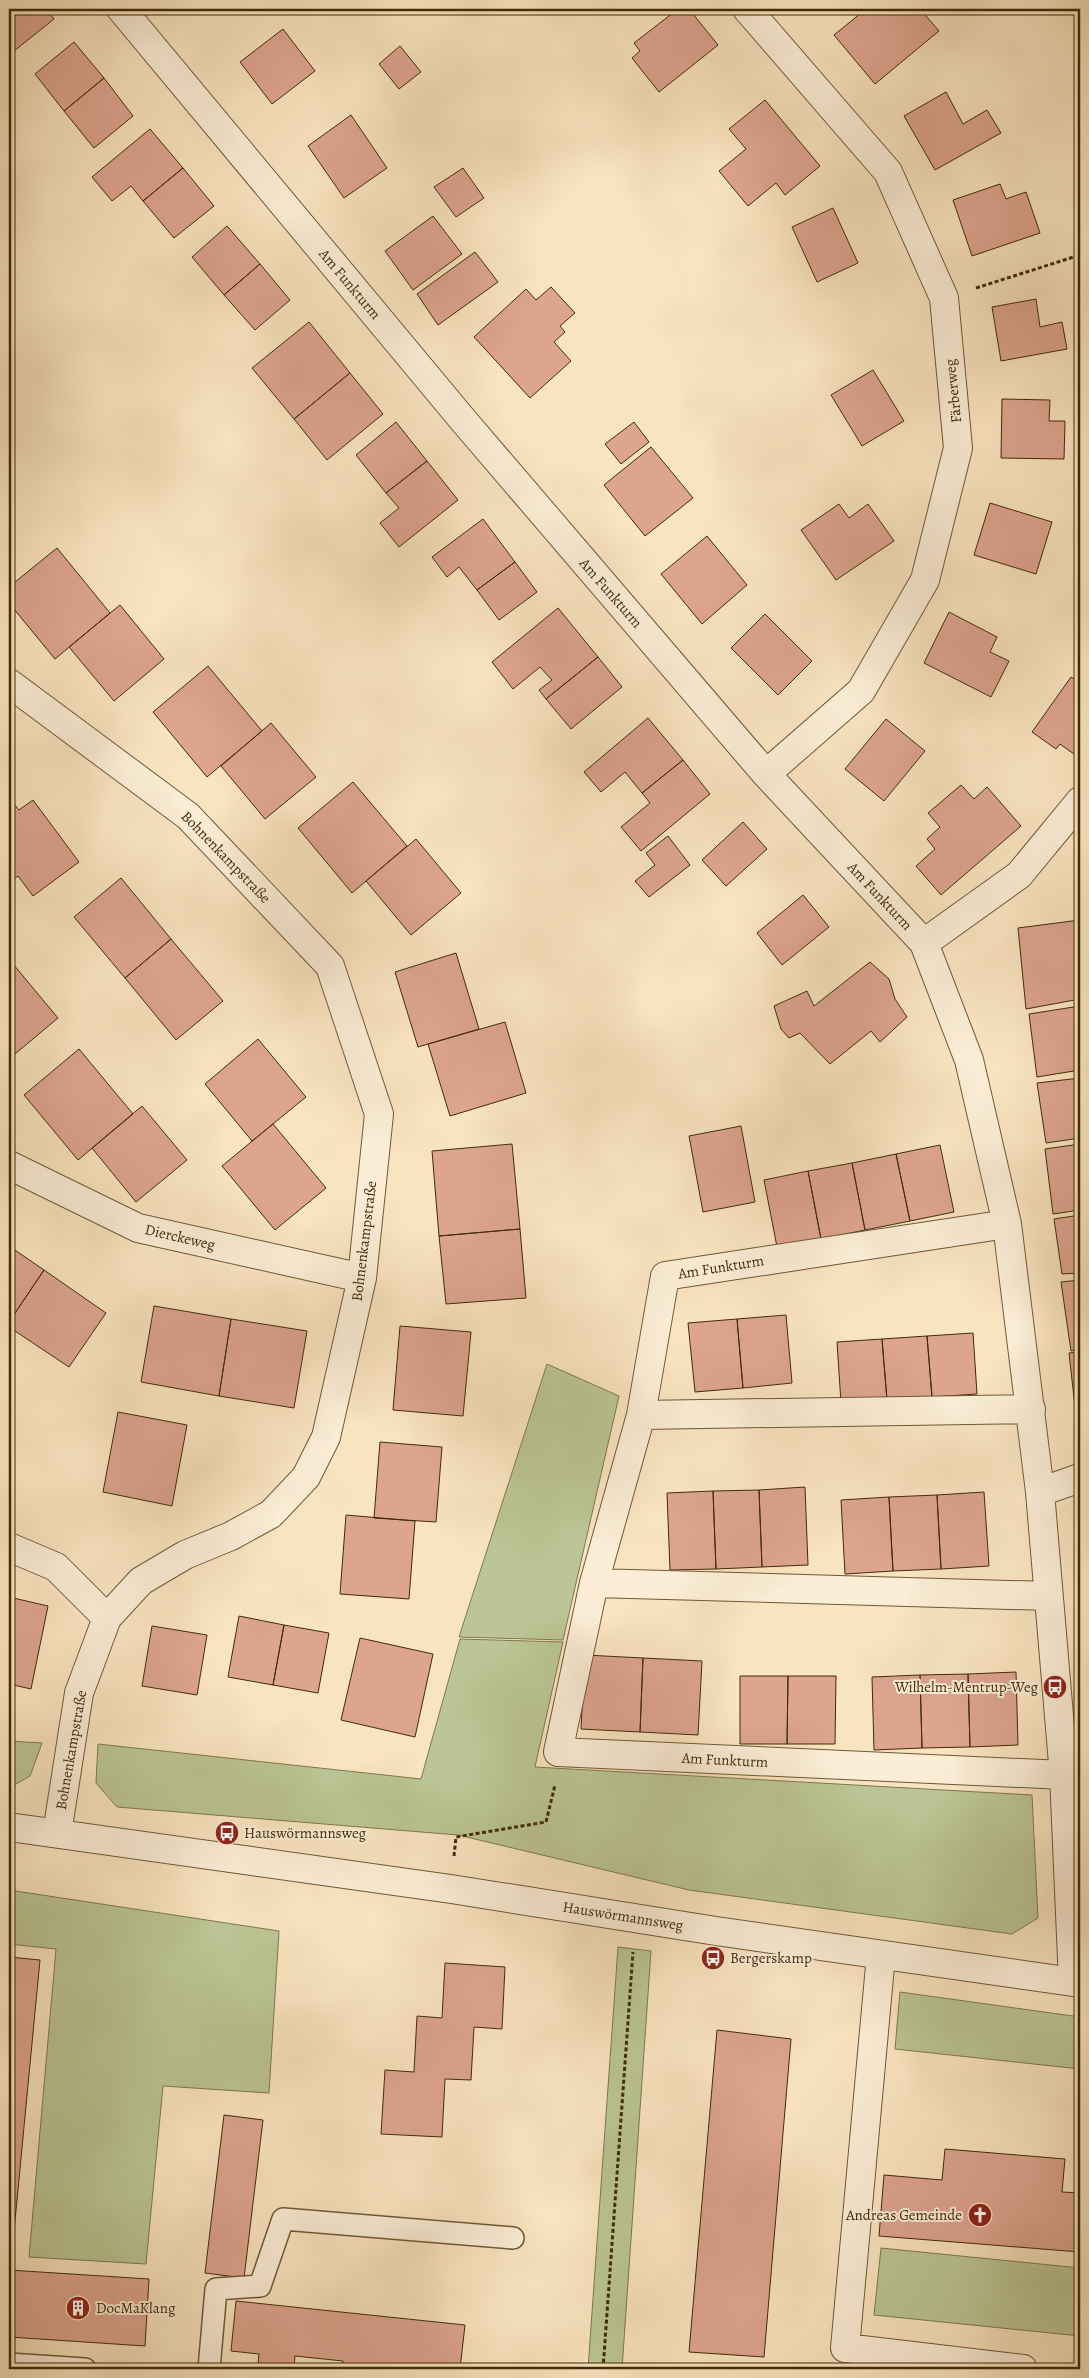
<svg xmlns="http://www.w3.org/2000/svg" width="1089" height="2378" font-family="Alegreya,serif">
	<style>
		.green { fill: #bbc595; stroke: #7e784e }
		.building { fill: #dda490; stroke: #402b08 }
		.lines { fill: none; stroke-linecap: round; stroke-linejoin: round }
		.service-casing { stroke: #6e5936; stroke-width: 24 }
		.minor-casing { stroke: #6e5936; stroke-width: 30 }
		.path { stroke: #402b08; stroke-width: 3; stroke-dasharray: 4 2.5; stroke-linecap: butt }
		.service { stroke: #fbedd6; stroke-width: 21 }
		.minor { stroke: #fbedd6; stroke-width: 28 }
		.labels { text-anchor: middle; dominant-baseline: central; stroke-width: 4; stroke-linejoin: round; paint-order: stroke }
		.street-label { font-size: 15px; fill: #402b08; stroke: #fbedd6 }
		.poi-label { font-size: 15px; fill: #402b08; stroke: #fbedd6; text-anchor: start }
	</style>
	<rect width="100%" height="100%" fill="#f9e4c0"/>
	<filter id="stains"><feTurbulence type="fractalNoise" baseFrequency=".004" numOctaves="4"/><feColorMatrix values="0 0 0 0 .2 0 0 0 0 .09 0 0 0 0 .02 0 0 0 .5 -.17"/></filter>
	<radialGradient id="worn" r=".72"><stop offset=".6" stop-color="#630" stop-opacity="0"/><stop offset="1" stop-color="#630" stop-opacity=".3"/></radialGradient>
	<path class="green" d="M 547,1364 L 619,1396 L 563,1640 L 459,1637 Z
		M 460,1639 L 563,1642 L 535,1767 L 1032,1795 L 1038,1918 L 1012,1934 L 689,1890 L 458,1835 L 117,1807 L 96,1783 L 98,1744 L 421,1779 Z
		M 9,1741 L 42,1743 L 30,1776 L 9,1788 Z
		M 9,1890 L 279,1931 L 269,2093 L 163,2086 L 146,2264 L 29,2257 L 56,1949 L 9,1944 Z
		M 618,1947 L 651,1951 L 622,2369 L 588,2369 Z
		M 900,1992 L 1080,2017 L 1080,2069 L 895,2049 Z
		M 881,2248 L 1080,2268 L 1080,2336 L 874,2315 Z"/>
	<path class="building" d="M 9,9 L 46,9 L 54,19 L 9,55 Z
		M 678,9 L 689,9 L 718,45 L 659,92 L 632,58 L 640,51 L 634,43 Z
		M 866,9 L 920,9 L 939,31 L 875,84 L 834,35 Z
		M 283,29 L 315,71 L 272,104 L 240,62 Z
		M 74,42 L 104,78 L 64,111 L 35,74 Z
		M 400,46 L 421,72 L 399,89 L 379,64 Z
		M 104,78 L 133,116 L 94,148 L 64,111 Z
		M 946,92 L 963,124 L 987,110 L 1001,133 L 935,170 L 904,116 Z
		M 765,100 L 820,166 L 785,195 L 776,183 L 748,206 L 719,171 L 746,149 L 729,129 Z
		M 351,115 L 387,168 L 344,198 L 308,146 Z
		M 150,129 L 183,168 L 143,201 L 131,186 L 112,201 L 92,177 Z
		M 183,168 L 214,206 L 174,238 L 143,201 Z
		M 463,168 L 484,198 L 456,217 L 434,187 Z
		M 1000,184 L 1006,199 L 1026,192 L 1040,233 L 972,256 L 953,200 Z
		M 833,208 L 858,263 L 817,282 L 792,227 Z
		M 433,216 L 462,254 L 413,290 L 385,251 Z
		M 227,226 L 260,264 L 224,295 L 192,257 Z
		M 475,252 L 498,282 L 438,325 L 417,294 Z
		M 260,264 L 290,300 L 255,330 L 224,295 Z
		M 551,287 L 575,313 L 560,326 L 565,332 L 554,342 L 571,361 L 530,398 L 474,337 L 526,289 L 536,300 Z
		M 1036,299 L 1040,327 L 1062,322 L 1067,349 L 1001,361 L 992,307 Z
		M 309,322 L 350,373 L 294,419 L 252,368 Z
		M 873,370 L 904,421 L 862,446 L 831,395 Z
		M 350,373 L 383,414 L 327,460 L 294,419 Z
		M 1002,399 L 1050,400 L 1049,421 L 1065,421 L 1064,459 L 1001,458 Z
		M 396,422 L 427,461 L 386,493 L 356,455 Z
		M 634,422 L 649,442 L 621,464 L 605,444 Z
		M 651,447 L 693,498 L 645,536 L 604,485 Z
		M 427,461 L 458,500 L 399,547 L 380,523 L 399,508 L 386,493 Z
		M 990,503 L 1052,522 L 1036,574 L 974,555 Z
		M 839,504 L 849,518 L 868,504 L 894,541 L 836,580 L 801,530 Z
		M 483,519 L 515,562 L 477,590 L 459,567 L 447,577 L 432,557 Z
		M 707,536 L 747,585 L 702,624 L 661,574 Z
		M 57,548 L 110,613 L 55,659 L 9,603 L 9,587 Z
		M 515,562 L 537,592 L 499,620 L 477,590 Z
		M 120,605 L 164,659 L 114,701 L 69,647 Z
		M 558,608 L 598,657 L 546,699 L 539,690 L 552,680 L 540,667 L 513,689 L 492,662 Z
		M 949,612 L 997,637 L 990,652 L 1009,661 L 991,697 L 924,663 Z
		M 765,614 L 812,661 L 778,695 L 731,648 Z
		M 598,657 L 622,687 L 571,729 L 546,699 Z
		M 208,666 L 262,731 L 207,777 L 153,712 Z
		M 1071,677 L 1080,683 L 1080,754 L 1078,757 L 1060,744 L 1056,749 L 1032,732 Z
		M 648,718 L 683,760 L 642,793 L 625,772 L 601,792 L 584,772 Z
		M 886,719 L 925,751 L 884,801 L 845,769 Z
		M 271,723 L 316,777 L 265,819 L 221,766 Z
		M 683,760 L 710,794 L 641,851 L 621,827 L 650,803 L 642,793 Z
		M 353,782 L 407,846 L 352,893 L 298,828 Z
		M 961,785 L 974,799 L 987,787 L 1021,826 L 941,895 L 916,866 L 935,849 L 927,839 L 940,827 L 928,813 Z
		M 9,798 L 19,810 L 33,800 L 79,862 L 33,896 L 18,876 L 9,883 Z
		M 743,822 L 767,849 L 726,886 L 702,860 Z
		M 668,836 L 690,865 L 649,897 L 635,881 L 655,865 L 646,853 Z
		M 416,839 L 461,893 L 411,935 L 366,881 Z
		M 121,878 L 171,939 L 125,978 L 74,917 Z
		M 803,895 L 829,927 L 782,965 L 757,933 Z
		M 1080,920 L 1080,999 L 1026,1009 L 1018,928 Z
		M 171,939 L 223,1001 L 176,1040 L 125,978 Z
		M 456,953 L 479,1029 L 418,1047 L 395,972 Z
		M 870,962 L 889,979 L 895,999 L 907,1017 L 880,1042 L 871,1031 L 830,1064 L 800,1033 L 789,1038 L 781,1029 L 774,1006 L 807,991 L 814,1006 Z
		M 13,964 L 58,1018 L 9,1059 L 9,968 Z
		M 1080,1006 L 1080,1070 L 1037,1077 L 1029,1014 Z
		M 505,1022 L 526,1093 L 450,1116 L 428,1044 Z
		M 258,1039 L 306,1097 L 252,1141 L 205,1084 Z
		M 79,1049 L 133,1114 L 78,1160 L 24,1095 Z
		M 1080,1078 L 1080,1138 L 1046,1143 L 1037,1083 Z
		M 142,1106 L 187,1160 L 136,1202 L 92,1148 Z
		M 273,1124 L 326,1188 L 275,1230 L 222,1166 Z
		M 741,1126 L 755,1202 L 703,1212 L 689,1136 Z
		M 512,1144 L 520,1229 L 439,1236 L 432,1151 Z
		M 1080,1144 L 1080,1210 L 1053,1214 L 1045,1149 Z
		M 940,1145 L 954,1212 L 910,1221 L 896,1154 Z
		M 896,1154 L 910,1221 L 865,1230 L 852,1163 Z
		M 852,1163 L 865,1230 L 821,1239 L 808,1171 Z
		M 808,1171 L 821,1239 L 777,1247 L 764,1180 Z
		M 1080,1215 L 1080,1273 L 1062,1274 L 1054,1219 Z
		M 520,1229 L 526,1298 L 446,1304 L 439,1236 Z
		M 9,1246 L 44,1270 L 9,1322 Z
		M 44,1270 L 106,1313 L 69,1367 L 9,1327 L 9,1322 Z
		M 1080,1280 L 1080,1349 L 1071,1351 L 1061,1282 Z
		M 154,1306 L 231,1319 L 219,1396 L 141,1382 Z
		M 786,1315 L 792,1383 L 743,1388 L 737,1319 Z
		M 231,1319 L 307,1331 L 294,1408 L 219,1396 Z
		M 737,1319 L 743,1388 L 695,1392 L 688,1323 Z
		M 400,1326 L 471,1332 L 463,1416 L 393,1410 Z
		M 973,1333 L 977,1394 L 932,1397 L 927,1336 Z
		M 927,1336 L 932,1397 L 887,1400 L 882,1339 Z
		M 882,1339 L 887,1400 L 841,1403 L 837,1342 Z
		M 1080,1352 L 1080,1416 L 1076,1416 L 1069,1353 Z
		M 118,1412 L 187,1425 L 172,1506 L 103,1492 Z
		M 380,1442 L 442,1447 L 436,1522 L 374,1518 Z
		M 805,1487 L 808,1565 L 762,1567 L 759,1490 Z
		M 759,1490 L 762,1567 L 716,1569 L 713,1491 Z
		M 713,1491 L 716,1569 L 670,1570 L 667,1493 Z
		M 984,1492 L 989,1566 L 941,1569 L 937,1495 Z
		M 937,1495 L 941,1569 L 893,1571 L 889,1497 Z
		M 889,1497 L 893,1571 L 845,1574 L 841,1500 Z
		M 346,1515 L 415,1521 L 409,1599 L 340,1594 Z
		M 9,1597 L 48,1606 L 31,1689 L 9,1684 Z
		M 239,1616 L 284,1625 L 273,1685 L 228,1677 Z
		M 284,1625 L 329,1633 L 318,1693 L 273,1685 Z
		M 152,1626 L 207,1635 L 197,1695 L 142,1686 Z
		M 360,1638 L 433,1654 L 415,1737 L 341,1720 Z
		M 585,1655 L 643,1658 L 640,1732 L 581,1729 Z
		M 643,1658 L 702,1661 L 698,1735 L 640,1732 Z
		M 1016,1672 L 1018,1745 L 970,1747 L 968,1674 Z
		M 968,1674 L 970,1747 L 922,1748 L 920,1675 Z
		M 920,1675 L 922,1748 L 874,1750 L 872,1677 Z
		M 740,1676 L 788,1676 L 787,1744 L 740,1744 Z
		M 788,1676 L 836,1676 L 835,1744 L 787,1744 Z
		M 9,1957 L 40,1960 L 12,2252 L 9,2252 Z
		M 445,1963 L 505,1967 L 502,2029 L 474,2027 L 471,2080 L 445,2079 L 442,2137 L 381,2134 L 385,2070 L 414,2072 L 417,2016 L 442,2018 Z
		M 717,2030 L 791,2039 L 764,2357 L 689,2352 Z
		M 224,2115 L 263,2120 L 244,2278 L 205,2273 Z
		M 945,2149 L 1065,2159 L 1062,2192 L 1080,2193 L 1080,2252 L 879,2236 L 884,2175 L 942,2180 Z
		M 9,2270 L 149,2279 L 145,2346 L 9,2337 Z
		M 236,2301 L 465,2325 L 460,2369 L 342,2369 L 343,2361 L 295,2356 L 294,2369 L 258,2365 L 259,2354 L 231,2351 Z"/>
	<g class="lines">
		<g class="service-casing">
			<path id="service" d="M 9,2364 L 85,2369
				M 209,2369 L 216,2289 L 260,2286 L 283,2219 L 513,2238"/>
		</g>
		<g class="minor-casing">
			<path id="minor" d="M 121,9 L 463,420 L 766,774 L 924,943 L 969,1060 L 1007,1224 L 1040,1492 L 1064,1775 L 1073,1982
				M 747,9 L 888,172 L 944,298 L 958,448 L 925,580 L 861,691 L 766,774
				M 9,683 L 188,816 L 330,966 L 379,1114 L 362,1278 L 326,1437 L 306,1477 L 271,1514 L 231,1536 L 185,1555 L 141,1581 L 107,1618 L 79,1693 L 57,1833
				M 924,943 L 1019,875 L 1080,801
				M 9,1165 L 138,1228 L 362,1278
				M 1007,1224 L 665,1276 L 641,1415 L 594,1583 L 558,1752 L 1064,1775
				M 641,1415 L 1031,1409
				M 1040,1492 L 1080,1478
				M 9,1547 L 56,1567 L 107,1618
				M 594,1583 L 1048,1596
				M 9,1827 L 451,1889 L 716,1931 L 1080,1983
				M 881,1955 L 845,2348 L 1023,2369"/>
		</g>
		<path class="path" d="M 976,288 L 1080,255
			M 454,1856 L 456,1837 L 546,1822 L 555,1785
			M 603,2369 L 633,1952"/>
		<use href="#service" class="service"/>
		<use href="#minor" class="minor"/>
	</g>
	<defs>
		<g id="bus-disc" transform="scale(1.25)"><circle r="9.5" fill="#8f2418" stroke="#fbedd6"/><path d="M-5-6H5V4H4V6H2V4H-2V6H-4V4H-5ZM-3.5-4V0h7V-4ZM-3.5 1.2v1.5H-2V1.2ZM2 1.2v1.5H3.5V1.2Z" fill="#fff"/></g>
		<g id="church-disc" transform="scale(1.25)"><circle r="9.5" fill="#8f2418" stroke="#fbedd6"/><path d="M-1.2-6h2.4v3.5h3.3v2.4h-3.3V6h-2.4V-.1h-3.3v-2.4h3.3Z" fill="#fff"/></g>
		<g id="building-disc" transform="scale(1.25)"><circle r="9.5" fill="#8f2418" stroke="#fbedd6"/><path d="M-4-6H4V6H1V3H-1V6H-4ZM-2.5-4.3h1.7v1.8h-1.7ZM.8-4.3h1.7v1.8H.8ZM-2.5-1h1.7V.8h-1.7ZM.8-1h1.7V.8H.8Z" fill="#fff"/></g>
	</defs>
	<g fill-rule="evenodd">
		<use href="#bus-disc" x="1055" y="1687"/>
		<use href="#bus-disc" x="227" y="1833"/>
		<use href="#bus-disc" x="713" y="1958"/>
		<use href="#church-disc" x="980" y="2215"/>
		<use href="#building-disc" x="78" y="2308"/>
	</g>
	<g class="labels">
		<g class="street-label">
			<text transform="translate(350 284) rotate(50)">Am Funkturm</text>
			<text transform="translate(953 391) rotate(-96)">Färberweg</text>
			<text transform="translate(611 593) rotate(49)">Am Funkturm</text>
			<text transform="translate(226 857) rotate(46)">Bohnenkampstraße</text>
			<text transform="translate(880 896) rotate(47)">Am Funkturm</text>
			<text transform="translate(180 1237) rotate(13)">Dierckeweg</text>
			<text transform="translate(364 1241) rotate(-83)">Bohnenkampstraße</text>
			<text transform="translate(721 1267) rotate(-9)">Am Funkturm</text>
			<text transform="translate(71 1750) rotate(-80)">Bohnenkampstraße</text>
			<text transform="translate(725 1760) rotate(3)">Am Funkturm</text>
			<text transform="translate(623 1916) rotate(9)">Hauswörmannsweg</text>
		</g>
		<g class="poi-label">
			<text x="1038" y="1687" text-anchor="end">Wilhelm-Mentrup-Weg</text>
			<text x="244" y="1833">Hauswörmannsweg</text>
			<text x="730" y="1958">Bergerskamp</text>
			<text x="962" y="2215" text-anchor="end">Andreas Gemeinde</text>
			<text x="96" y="2308">DocMaKlang</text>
		</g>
	</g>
	<rect width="1089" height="2378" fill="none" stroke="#f9e4c0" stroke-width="30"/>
	<rect x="10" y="10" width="1069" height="2358" fill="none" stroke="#402b08" stroke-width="2.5"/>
	<rect x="15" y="15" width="1059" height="2348" fill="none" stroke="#402b08"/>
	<rect width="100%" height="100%" filter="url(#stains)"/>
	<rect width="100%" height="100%" fill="url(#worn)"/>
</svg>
